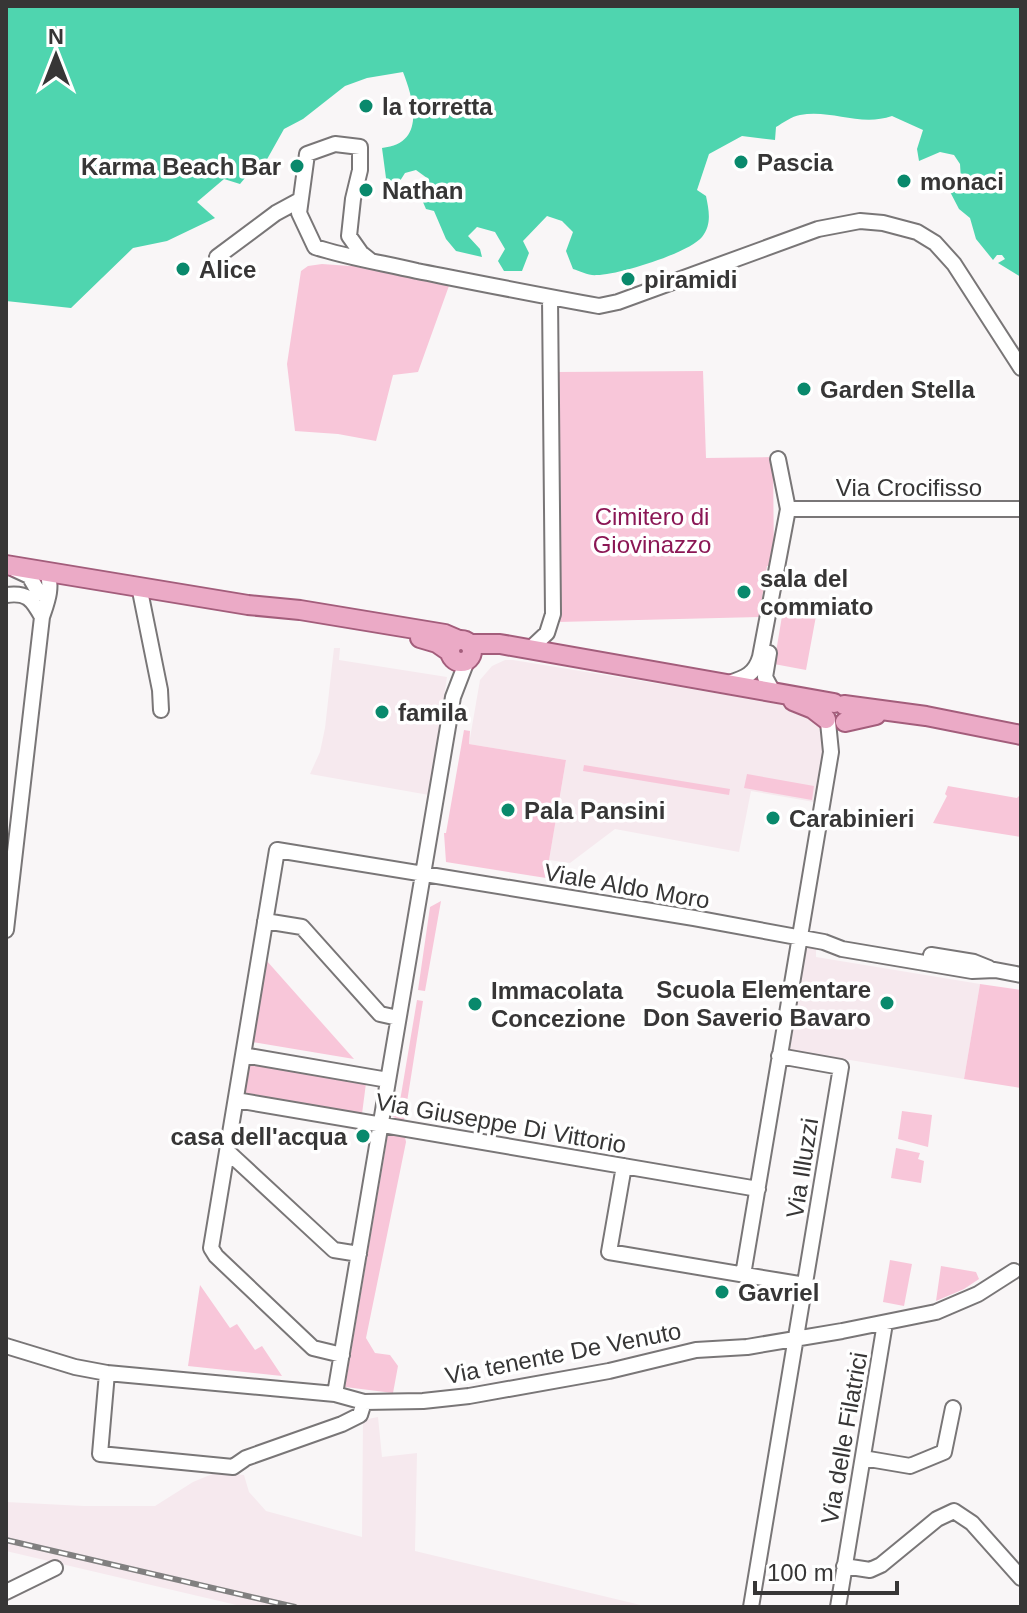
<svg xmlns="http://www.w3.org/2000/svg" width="1027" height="1613" font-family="Helvetica,sans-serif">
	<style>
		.built { fill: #f6e9ee }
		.green { fill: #f8c6d9 }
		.water { fill: #4fd5af }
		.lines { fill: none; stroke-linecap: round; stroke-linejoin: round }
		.minor-casing { stroke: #797677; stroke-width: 18 }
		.major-casing { stroke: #a35d7b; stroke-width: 22 }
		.minor { stroke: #fff; stroke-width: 14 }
		.major { stroke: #ebaac6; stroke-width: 18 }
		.rail-casing { stroke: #818080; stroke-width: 6 }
		.rail { stroke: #fff; stroke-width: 3; stroke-dasharray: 9; stroke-linecap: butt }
		.poi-dot { fill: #09896c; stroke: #fff; stroke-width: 3 }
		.labels { text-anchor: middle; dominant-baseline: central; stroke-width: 7; stroke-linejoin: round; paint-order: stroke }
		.poi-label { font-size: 24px; font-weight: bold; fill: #373636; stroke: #fff; text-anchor: start }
		.street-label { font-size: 24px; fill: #373636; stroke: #fff }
		.park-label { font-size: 24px; fill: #8b1755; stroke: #fff }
	</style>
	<rect width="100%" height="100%" fill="#f9f6f7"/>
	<path class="built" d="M 334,648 L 340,648 L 339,660 L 447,677 L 429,795 L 310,774 L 320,752 L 325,728 Z
		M 505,660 L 513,660 L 794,706 L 814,717 L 822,728 L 824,746 L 814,802 L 751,791 L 739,852 L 615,829 L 570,863 L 549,860 L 566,760 L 469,744 L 480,680 L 492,666 Z
		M 806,947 L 816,949 L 816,957 L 980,984 L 964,1079 L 790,1050 Z
		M 378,1417 L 382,1457 L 417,1453 L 415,1551 L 649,1607 L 245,1607 L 6,1551 L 6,1502 L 84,1506 L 155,1506 L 193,1482 L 217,1472 L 244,1475 L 249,1492 L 266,1511 L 362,1537 L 363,1420 Z"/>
	<path class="green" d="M 356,262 L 450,283 L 418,372 L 393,375 L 376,441 L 338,434 L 295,431 L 287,364 L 301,271 L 308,266 L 322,264 L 350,266 Z
		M 703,371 L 706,458 L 773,457 L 774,566 L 767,566 L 759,617 L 558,622 L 558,372 Z
		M 783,610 L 816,616 L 806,670 L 774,664 Z
		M 464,730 L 470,731 L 469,744 L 566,760 L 546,878 L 446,862 L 444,833 L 446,833 Z
		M 584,765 L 730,789 L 729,795 L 583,771 Z
		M 747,774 L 814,786 L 812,800 L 744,788 Z
		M 948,786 L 1017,798 L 1021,794 L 1021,837 L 933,823 L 947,796 L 945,794 Z
		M 441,901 L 425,991 L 418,990 L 430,907 Z
		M 266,960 L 354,1059 L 252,1042 Z
		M 980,984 L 1021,990 L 1021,1088 L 964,1079 Z
		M 417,1000 L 423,1001 L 404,1121 L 393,1117 L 391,1112 L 393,1100 L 400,1101 Z
		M 248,1062 L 366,1083 L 362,1114 L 242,1094 Z
		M 902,1111 L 932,1115 L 928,1147 L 898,1139 Z
		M 388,1134 L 405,1137 L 406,1142 L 366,1338 L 375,1353 L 390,1355 L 398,1366 L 393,1393 L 345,1387 Z
		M 896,1148 L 920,1153 L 918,1159 L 924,1161 L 921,1183 L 891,1178 Z
		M 890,1260 L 912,1264 L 904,1306 L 883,1302 Z
		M 941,1266 L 976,1272 L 979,1279 L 964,1289 L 936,1301 Z
		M 200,1285 L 230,1328 L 237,1324 L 255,1350 L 262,1346 L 282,1376 L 188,1366 Z"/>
	<path class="water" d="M 6,6 L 1021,6 L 1021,277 L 998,263 L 1005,259 L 1002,255 L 997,255 L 993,260 L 976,239 L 970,218 L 959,209 L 946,184 L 961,179 L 960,164 L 954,155 L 940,152 L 919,161 L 917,149 L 923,130 L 892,116 C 860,127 831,109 800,115 C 792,116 783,123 776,127 L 775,140 L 742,136 L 709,154 L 697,190 L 706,196 C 709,211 712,224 702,237 C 689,253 618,275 597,275 C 589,276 580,271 573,269 L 566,251 L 573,232 L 562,221 L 547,216 L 523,241 L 529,253 L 522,271 L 504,271 L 498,261 L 505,249 L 495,232 L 477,227 L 468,236 L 480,249 L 482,257 L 456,251 L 446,239 L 434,211 L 426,209 L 419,193 L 427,178 L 416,170 L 405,173 L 393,192 L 386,178 L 382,148 C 426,144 414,100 403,72 L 367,78 L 345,86 L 303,119 L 284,129 L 261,170 L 254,167 L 240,184 L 224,179 L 197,202 L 215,218 L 167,241 L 133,248 L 71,308 L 6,301 Z"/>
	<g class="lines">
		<g class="minor-casing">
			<path id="minor" d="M 217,257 L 276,213 L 300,200
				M 371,261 L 361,253 L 349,236 L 353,199 L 360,170 L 360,147 L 335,144 L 307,154 L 299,213 L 315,247 C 349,258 383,263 417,271 C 478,283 538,295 599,306 L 618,302 L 818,229 L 860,221 L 883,223 L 917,232 L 935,243 L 954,264 L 1021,368
				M 788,509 L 1021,509
				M 14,569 L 29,576 L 39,593
				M 139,586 L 160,690 L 161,710
				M 6,595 C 27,592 32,599 42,617
				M 530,649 L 547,633 L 553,614 L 550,297
				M 769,653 L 765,677 L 772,690
				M 729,683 C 745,678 755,674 760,657 L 788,509 L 778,459
				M 265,921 L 302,927 L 380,1014 L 398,1018
				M 6,930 L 42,617 C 47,602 53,588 47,571
				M 931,955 L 974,962 L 989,968
				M 243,1055 L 388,1080
				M 236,1100 L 758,1189
				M 227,1151 L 334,1250 L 359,1254
				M 624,1166 L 609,1252 L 805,1285
				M 743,1275 L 831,752 L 828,722
				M 6,1346 L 75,1367 L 107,1373 L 335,1394 L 364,1402 L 423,1401 L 469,1396 L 609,1371 L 696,1350 L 747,1347 L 842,1331 L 936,1312 L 978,1294 L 1014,1271
				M 342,1355 L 313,1348 L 216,1256 L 211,1248 L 277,850 L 694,918 L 824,942 L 842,949 L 972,971 L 995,970 L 1021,975
				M 107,1373 L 100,1454 L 233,1467 L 246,1458 L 342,1424 L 360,1415 L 364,1402
				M 335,1394 L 453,697 L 468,658
				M 863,1458 L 910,1466 L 944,1452 L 953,1408
				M 844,1566 L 870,1570 L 881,1565 L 937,1519 L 954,1511 L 972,1523 L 1021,1578
				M 6,1592 L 55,1568
				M 751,1607 L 841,1067 L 779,1056
				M 838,1607 L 885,1323"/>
		</g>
		<g class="major-casing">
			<path id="major" d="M 6,565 L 248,605 L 300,610 L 445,634 L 459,640
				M 420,638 L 437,643 L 450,652
				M450 651a11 11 0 1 1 22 0a11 11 0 1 1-22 0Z
				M 469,644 L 500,644 L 834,703
				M 793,701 L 813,709 L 826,719
				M 844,705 L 926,716 L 1021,735
				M 845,722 L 876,715"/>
		</g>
		<use href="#minor" class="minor"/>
		<use href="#major" class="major"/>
		<g class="rail-casing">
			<path id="rail" d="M 6,1540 L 295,1607"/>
		</g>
		<use href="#rail" class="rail"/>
	</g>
	<g class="poi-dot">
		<circle cx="366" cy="106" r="8"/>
		<circle cx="741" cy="162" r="8"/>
		<circle cx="297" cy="166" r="8"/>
		<circle cx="904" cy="181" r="8"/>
		<circle cx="366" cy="190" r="8"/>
		<circle cx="183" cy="269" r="8"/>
		<circle cx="628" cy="279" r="8"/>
		<circle cx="804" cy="389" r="8"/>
		<circle cx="744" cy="592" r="8"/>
		<circle cx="382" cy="712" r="8"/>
		<circle cx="508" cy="810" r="8"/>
		<circle cx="773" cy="818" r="8"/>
		<circle cx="887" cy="1003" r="8"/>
		<circle cx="475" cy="1004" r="8"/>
		<circle cx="363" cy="1136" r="8"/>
		<circle cx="722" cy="1292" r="8"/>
	</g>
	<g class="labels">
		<g class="poi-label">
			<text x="382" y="106">la torretta</text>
			<text x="757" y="162">Pascia</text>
			<text x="281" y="166" text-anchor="end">Karma Beach Bar</text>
			<text x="920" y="181">monaci</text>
			<text x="382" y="190">Nathan</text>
			<text x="199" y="269">Alice</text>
			<text x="644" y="279">piramidi</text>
			<text x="820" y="389">Garden Stella</text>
			<text x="760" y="578">sala del<tspan x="760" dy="28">commiato</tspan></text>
			<text x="398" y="712">famila</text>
			<text x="524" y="810">Pala Pansini</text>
			<text x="789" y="818">Carabinieri</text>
			<text x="871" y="989" text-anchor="end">Scuola Elementare<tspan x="871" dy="28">Don Saverio Bavaro</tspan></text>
			<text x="491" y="990">Immacolata<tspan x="491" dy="28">Concezione</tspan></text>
			<text x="347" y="1136" text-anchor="end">casa dell'acqua</text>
			<text x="738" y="1292">Gavriel</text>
		</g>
		<g class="street-label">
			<text x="909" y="487">Via Crocifisso</text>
			<text transform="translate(627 886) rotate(10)">Viale Aldo Moro</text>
			<text transform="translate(501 1123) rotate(10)">Via Giuseppe Di Vittorio</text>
			<text transform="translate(802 1168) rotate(-81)">Via Illuzzi</text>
			<text transform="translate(563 1353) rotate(-11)">Via tenente De Venuto</text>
			<text transform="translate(844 1438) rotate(-80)">Via delle Filatrici</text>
		</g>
		<g class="park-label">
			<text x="652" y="516">Cimitero di<tspan x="652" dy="28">Giovinazzo</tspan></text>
		</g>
	</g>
	<rect width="1027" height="1613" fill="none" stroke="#373636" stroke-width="16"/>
	<g transform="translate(56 56)" stroke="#ffffff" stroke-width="6" paint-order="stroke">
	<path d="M0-6L14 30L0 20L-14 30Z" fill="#373636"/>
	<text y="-12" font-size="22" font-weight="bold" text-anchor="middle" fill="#373636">N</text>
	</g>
	<path d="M755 1581v12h142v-12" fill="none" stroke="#373636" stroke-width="4"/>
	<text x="767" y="1581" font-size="24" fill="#373636" stroke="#ffffff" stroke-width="6" paint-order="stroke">100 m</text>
</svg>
